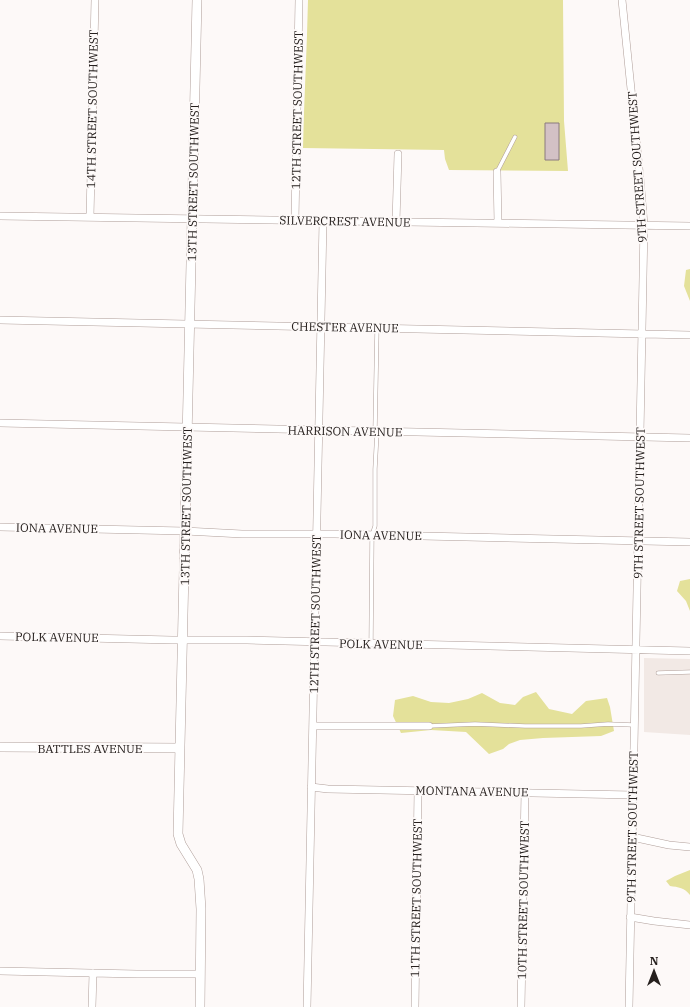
<svg xmlns="http://www.w3.org/2000/svg" width="690" height="1007" font-family="'IBM Plex Serif',serif">
	<style>
		.built { fill: #f2e9e5 }
		.green { fill: #e4e19a }
		.building { fill: #d3c1c5; stroke: #8a7a7e }
		.lines { fill: none; stroke-linecap: round; stroke-linejoin: round }
		.lane-casing { stroke: #b09f9a; stroke-width: 4.5 }
		.street-casing { stroke: #b09f9a; stroke-width: 8 }
		.secondary-casing { stroke: #b09f9a; stroke-width: 10 }
		.lane { stroke: #fff; stroke-width: 3.5 }
		.street { stroke: #fff; stroke-width: 7 }
		.secondary { stroke: #fff; stroke-width: 9 }
		.labels { text-anchor: middle; dominant-baseline: central; stroke-width: 3.5; stroke-linejoin: round; paint-order: stroke }
		.street-label { font-size: 12px; fill: #26201e; stroke: #fdf9f8 }
	</style>
	<rect width="100%" height="100%" fill="#fdf9f8"/>
	<path class="built" d="M 644,658 L 690,659 L 690,735 L 644,732 Z"/>
	<path class="green" d="M 308,0 L 563,0 L 564,121 L 568,171 L 449,170 L 445,159 L 444,150 L 303,148 C 304,98 307,49 308,0 Z
		M 690,269 L 690,301 L 684,286 L 686,270 Z
		M 690,579 L 690,611 L 686,601 L 677,591 L 680,581 Z
		M 536,692 L 549,709 L 572,714 L 586,701 L 607,698 L 610,707 L 614,731 L 601,736 L 543,738 L 520,740 L 509,744 L 503,749 L 489,754 L 466,732 L 431,730 L 401,733 L 393,716 L 395,700 L 413,696 L 431,702 L 449,703 L 468,699 L 482,693 L 500,703 L 515,705 L 523,697 Z
		M 690,870 L 690,895 C 685,888 678,887 670,886 L 666,881 L 675,876 Z"/>
	<path class="building" d="M 545,123 L 559,123 L 559,160 L 545,160 Z"/>
	<g class="lines">
		<g class="lane-casing">
			<path id="lane" d="M 497,172 L 515,137
				M 375,431 L 377,328
				M 371,643 L 372,535 L 375,526 L 375,469 L 377,432
				M 658,673 L 690,672
				M 429,726 L 475,724 L 525,726 L 581,726 L 608,724 L 634,725"/>
		</g>
		<g class="street-casing">
			<path id="street" d="M 622,0 L 640,178 L 644,225 L 629,1007
				M 497,172 L 498,223
				M 0,216 L 690,226
				M 90,217 L 95,0
				M 295,220 L 299,0
				M 396,222 L 398,154
				M 0,320 L 690,335
				M 0,423 L 690,438
				M 0,527 L 185,531 L 242,534 L 335,534 L 690,542
				M 0,636 L 172,640 L 247,640 L 690,651
				M 313,726 L 429,726
				M 311,787 L 328,789 L 633,795
				M 632,837 L 669,845 L 690,847
				M 630,917 L 654,921 L 690,925
				M 0,971 L 137,974 L 200,974
				M 92,1007 L 93,973
				M 307,1007 L 323,221
				M 415,1007 L 418,790
				M 521,1007 L 525,792"/>
		</g>
		<g class="secondary-casing">
			<path id="secondary" d="M 197,0 L 178,834 L 181,844 L 197,870 L 199,879 L 201,909 L 200,1007
				M 0,747 L 180,748"/>
		</g>
		<use href="#lane" class="lane"/>
		<use href="#street" class="street"/>
		<use href="#secondary" class="secondary"/>
	</g>
	<g class="labels">
		<g class="street-label">
			<text transform="translate(92 109) rotate(-89)">14TH STREET SOUTHWEST</text>
			<text transform="translate(297 110) rotate(-89)">12TH STREET SOUTHWEST</text>
			<text transform="translate(637 167) rotate(-94)">9TH STREET SOUTHWEST</text>
			<text transform="translate(193 182) rotate(-89)">13TH STREET SOUTHWEST</text>
			<text transform="translate(345 221) rotate(1)">SILVERCREST AVENUE</text>
			<text transform="translate(345 327) rotate(1)">CHESTER AVENUE</text>
			<text transform="translate(345 431) rotate(1)">HARRISON AVENUE</text>
			<text transform="translate(639 503) rotate(-89)">9TH STREET SOUTHWEST</text>
			<text transform="translate(186 506) rotate(-89)">13TH STREET SOUTHWEST</text>
			<text transform="translate(57 528) rotate(1)">IONA AVENUE</text>
			<text transform="translate(381 535) rotate(1)">IONA AVENUE</text>
			<text transform="translate(315 614) rotate(-89)">12TH STREET SOUTHWEST</text>
			<text transform="translate(57 637) rotate(1)">POLK AVENUE</text>
			<text transform="translate(381 644) rotate(1)">POLK AVENUE</text>
			<text x="90" y="748">BATTLES AVENUE</text>
			<text transform="translate(472 791) rotate(1)">MONTANA AVENUE</text>
			<text transform="translate(632 827) rotate(-89)">9TH STREET SOUTHWEST</text>
			<text transform="translate(416 898) rotate(-89)">11TH STREET SOUTHWEST</text>
			<text transform="translate(523 900) rotate(-89)">10TH STREET SOUTHWEST</text>
		</g>
	</g>
	<g transform="translate(654 971)" stroke="#fdf9f8" stroke-width="3" paint-order="stroke">
	<path d="M0-3L7 15L0 10L-7 15Z" fill="#26201e"/>
	<text y="-6" font-size="11" font-weight="bold" text-anchor="middle" fill="#26201e">N</text>
	</g>
</svg>
